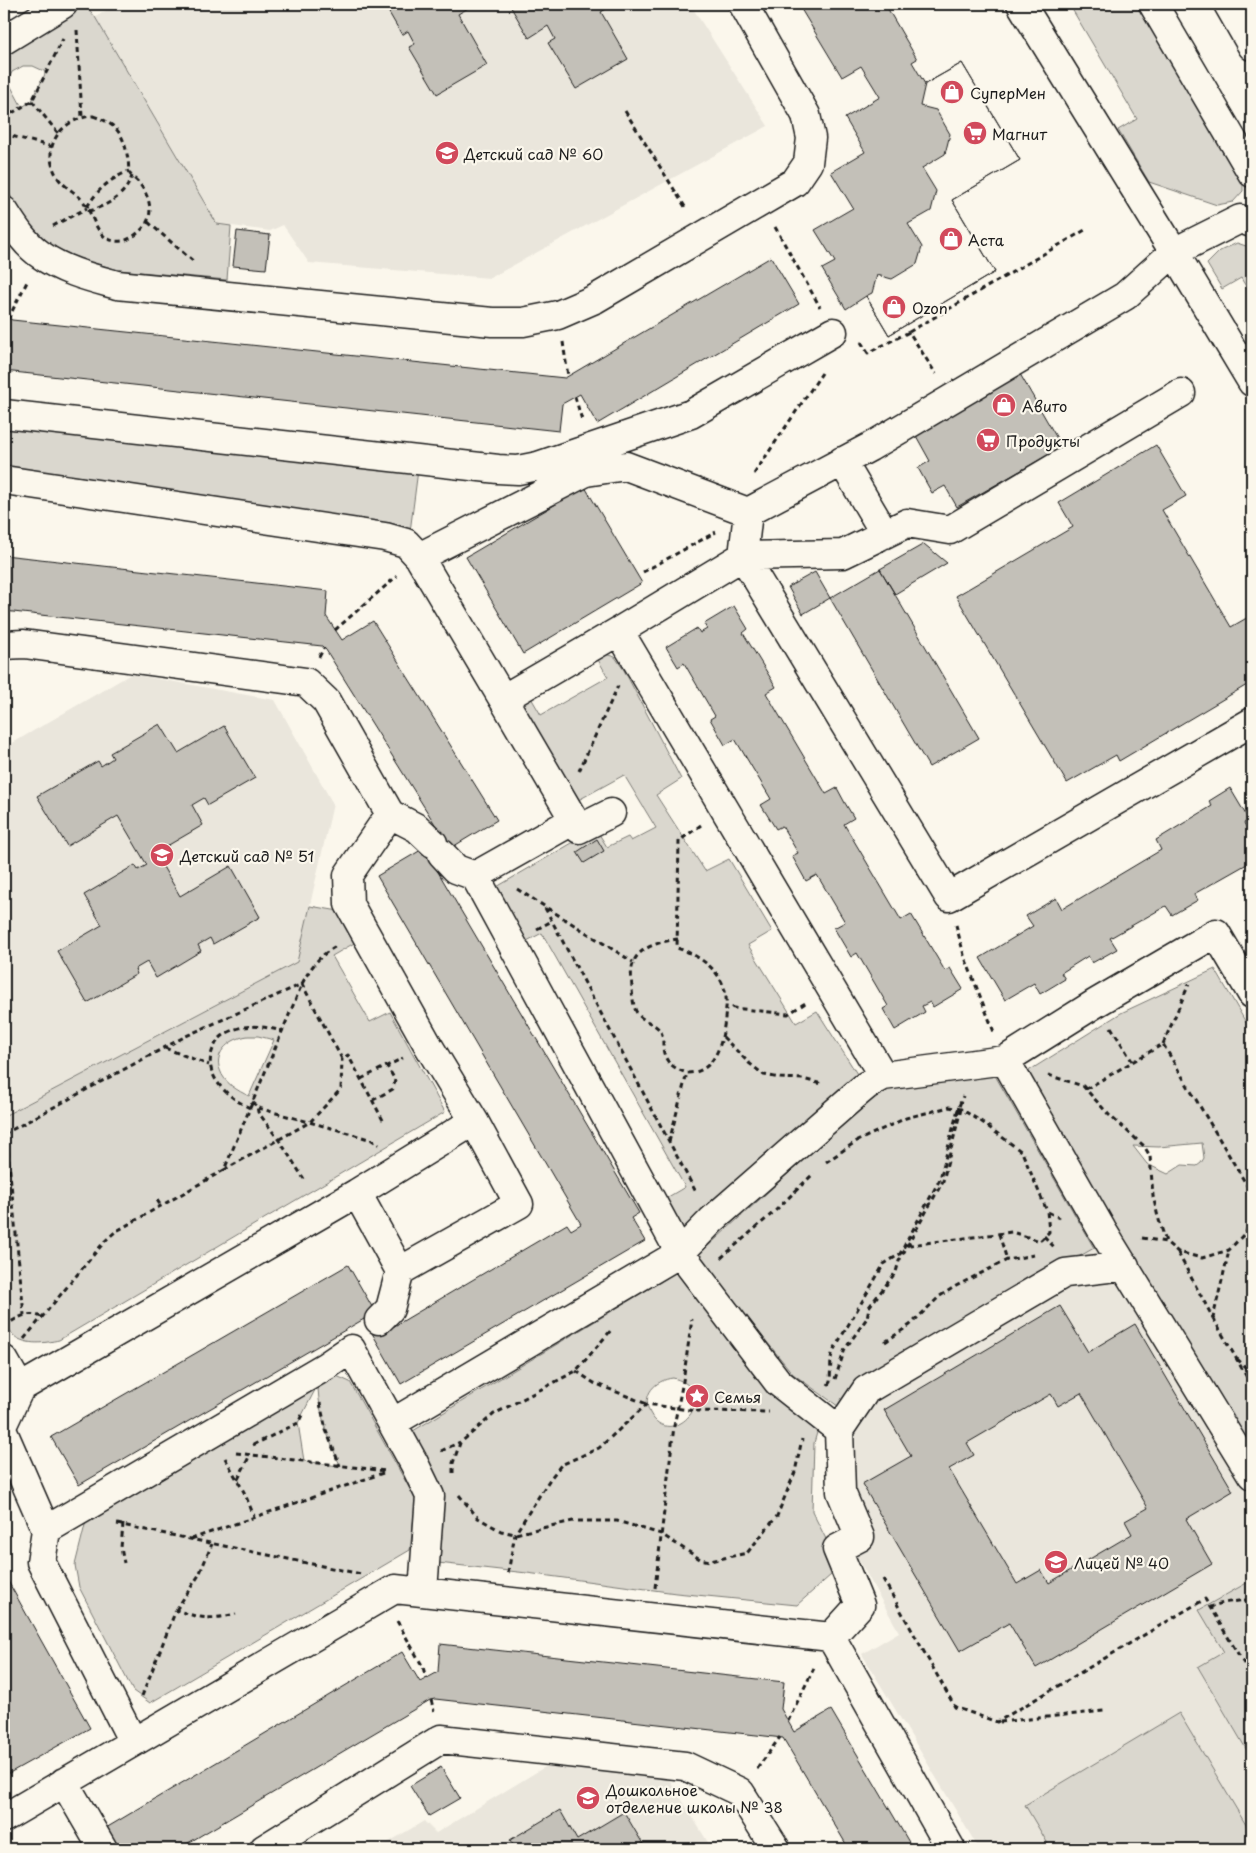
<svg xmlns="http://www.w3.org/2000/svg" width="1256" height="1853" font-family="'Playpen Sans',sans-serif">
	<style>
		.built { fill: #eae6dc }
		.green { fill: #dad7ce; stroke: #7b7a75; fill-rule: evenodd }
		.building { fill: #c3c0b8; stroke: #1c1c1c; fill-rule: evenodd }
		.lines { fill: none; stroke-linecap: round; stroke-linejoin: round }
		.minor-casing { stroke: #1c1c1c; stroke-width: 31 }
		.major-casing { stroke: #1c1c1c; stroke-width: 31 }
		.path { stroke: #1c1c1c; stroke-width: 3; stroke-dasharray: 5 4; stroke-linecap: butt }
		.minor { stroke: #fbf7ec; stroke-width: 28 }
		.major { stroke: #fbf7ec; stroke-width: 28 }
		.labels { text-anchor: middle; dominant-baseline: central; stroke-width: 4.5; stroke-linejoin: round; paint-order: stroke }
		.poi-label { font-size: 15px; fill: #1c1c1c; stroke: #fbf7ec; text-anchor: start }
	</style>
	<rect width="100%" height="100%" fill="#fbf7ec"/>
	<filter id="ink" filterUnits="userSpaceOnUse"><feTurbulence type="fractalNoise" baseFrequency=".02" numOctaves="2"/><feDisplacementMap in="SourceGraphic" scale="10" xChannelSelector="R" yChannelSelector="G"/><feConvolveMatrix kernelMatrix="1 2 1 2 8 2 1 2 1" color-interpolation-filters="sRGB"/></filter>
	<g filter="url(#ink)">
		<path class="built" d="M 117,4 L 690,4 L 768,126 L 490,278 L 309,263 L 283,225 L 270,231 L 217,224 L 95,17 Z
			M 131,674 L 275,700 L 333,804 L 297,962 L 4,1116 L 4,748 Z
			M 1108,1240 L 1252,1460 L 1252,1580 L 1200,1609 L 1225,1652 L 1198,1667 L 1252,1759 L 1252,1849 L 979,1849 L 862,1654 L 899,1632 L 830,1508 L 832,1423 L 862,1381 Z
			M 553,1762 L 666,1774 L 712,1849 L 377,1849 L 424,1821 L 436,1833 Z"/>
		<path class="green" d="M 85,4 L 95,17 L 217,224 L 231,226 L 227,280 L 119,270 L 81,260 L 51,245 L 27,223 L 4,185 L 4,53 ZM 23,66 L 33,66 L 46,72 L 32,101 L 22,107 L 8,81 L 12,72 Z
			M 1069,4 L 1139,4 L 1243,178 L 1243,191 L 1233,202 L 1217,205 L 1149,182 L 1118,130 L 1137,119 Z
			M 1237,243 L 1252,248 L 1252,297 L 1241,278 L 1222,289 L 1207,264 L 1220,251 Z
			M 4,420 L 418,470 L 410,532 L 4,471 Z
			M 605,654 L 615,657 L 624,670 L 681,779 L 656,795 L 705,871 L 729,859 L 772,931 L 748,945 L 796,1023 L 817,1011 L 857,1074 L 852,1082 L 805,1120 L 680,1232 L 663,1200 L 685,1187 L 542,933 L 523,943 L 495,888 L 596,829 L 607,847 L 628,837 L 631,841 L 656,828 L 624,775 L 573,803 L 516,704 L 530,696 L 541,715 L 608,677 L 597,658 Z
			M 310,906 L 339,911 L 356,942 L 332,956 L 370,1022 L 390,1012 L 445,1112 L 59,1340 C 45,1343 27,1346 14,1336 C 10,1332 7,1323 4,1318 L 4,1116 L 297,962 ZM 248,1036 L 258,1036 L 274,1040 L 249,1096 C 238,1091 224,1083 220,1070 C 213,1051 232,1038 248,1036 Z
			M 1215,969 L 1252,1033 L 1252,1460 L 1022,1075 L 1121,1013 ZM 1202,1143 L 1204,1158 L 1201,1163 L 1197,1166 L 1182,1165 L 1168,1174 L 1147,1164 L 1133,1146 L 1159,1147 Z
			M 993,1072 L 1094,1248 L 862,1381 L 842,1409 L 793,1374 L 697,1256 L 873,1097 L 889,1085 Z
			M 683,1266 L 820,1422 L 814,1443 L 812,1511 L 840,1567 L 797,1605 L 676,1593 L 527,1573 L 429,1562 L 408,1434 L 665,1279 ZM 673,1378 C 726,1392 671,1453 650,1413 C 641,1395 655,1380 673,1378 Z
			M 332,1374 L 350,1382 L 416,1500 L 410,1550 L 150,1703 L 133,1691 L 79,1587 L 75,1565 L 85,1525 L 99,1509 ZM 316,1388 L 318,1388 C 319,1414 329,1441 340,1465 L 338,1466 L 304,1461 L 298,1423 Z
			M 1252,1580 L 1252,1759 L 1198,1667 L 1224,1652 L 1199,1610 Z
			M 1179,1713 L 1252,1835 L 1252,1849 L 1051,1849 L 1025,1805 Z"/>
		<path class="building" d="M 384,4 L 475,4 L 458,14 L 487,65 L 437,94 L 409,47 L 415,44 L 408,31 L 402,35 Z
			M 509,4 L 614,4 L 601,12 L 628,59 L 576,89 L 548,43 L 555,39 L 548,26 L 529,38 Z
			M 798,4 L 885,4 L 917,59 L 912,62 L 925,84 L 962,63 L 1020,160 L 952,200 L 995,272 L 889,335 L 866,296 L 846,309 L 822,269 L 835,262 L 815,230 L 853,208 L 831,172 L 865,152 L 845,118 L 880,97 L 861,66 L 842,77 Z
			M 962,63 L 1020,160 L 952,200 L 995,272 L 889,335 L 866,296 L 872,293 L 877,275 L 892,279 L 917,264 L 922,247 L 908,224 L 931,211 L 936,191 L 922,168 L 945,154 L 950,134 L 936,110 L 920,106 L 925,84 Z
			M 237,231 L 270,235 L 266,269 L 233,266 Z
			M 771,257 L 799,304 L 597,424 L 580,394 L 562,404 L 559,431 L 4,371 L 4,316 L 12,320 L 565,378 Z
			M 1020,374 L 1062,447 L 957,507 L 945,486 L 932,493 L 918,468 L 930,461 L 915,434 Z
			M 1156,445 L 1186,496 L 1162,510 L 1231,627 L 1252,615 L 1252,682 L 1119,761 L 1116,755 L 1067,783 L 956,596 L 1073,527 L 1059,503 Z
			M 585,487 L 642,583 L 523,654 L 466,557 Z
			M 924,544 L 947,563 L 895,594 L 880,569 Z
			M 4,555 L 328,591 L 326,616 L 342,640 L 373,621 L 497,820 L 431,860 L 639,1213 L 631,1218 L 645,1241 L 401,1384 L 364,1319 L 79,1485 L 51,1437 L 348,1265 L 386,1331 L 567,1224 L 571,1230 L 581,1224 L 377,876 L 443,837 L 326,650 L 322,646 L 4,611 Z
			M 880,569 L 979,738 L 929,767 L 830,598 Z
			M 815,572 L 830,598 L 803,614 L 788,587 Z
			M 734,606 L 748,629 L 743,633 L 776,687 L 766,693 L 826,794 L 837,788 L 845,803 L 854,818 L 844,824 L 901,920 L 911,914 L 945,971 L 950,968 L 963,989 L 933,1007 L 930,1002 L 922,1006 L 925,1012 L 895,1030 L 883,1009 L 888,1006 L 857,953 L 851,957 L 834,928 L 845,922 L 817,875 L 806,881 L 792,856 L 798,853 L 782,826 L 776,829 L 761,805 L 771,799 L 735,739 L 725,745 L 710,719 L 715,716 L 684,663 L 678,667 L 666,647 L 697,628 L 700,633 L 707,629 L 704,624 Z
			M 160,724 L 178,753 L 224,726 L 255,778 L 208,805 L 204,798 L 192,805 L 203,825 L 155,853 L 180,896 L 231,866 L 260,917 L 213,944 L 210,938 L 198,945 L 201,951 L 156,978 L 147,962 L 135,969 L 137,974 L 87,1003 L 57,951 L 102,925 L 84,895 L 135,865 L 138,870 L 147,865 L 118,816 L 67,846 L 37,796 L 98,761 L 101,766 L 113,758 L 110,753 Z
			M 1230,788 L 1249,820 L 1244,823 L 1248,830 L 1252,827 L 1252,869 L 1251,870 L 1247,864 L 1194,894 L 1198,900 L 1172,915 L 1166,906 L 1110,938 L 1117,949 L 1092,963 L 1088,956 L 1061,973 L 1065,979 L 1040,994 L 1034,983 L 1005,1000 L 980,958 L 1033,926 L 1026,916 L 1056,898 L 1062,909 L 1161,850 L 1156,840 L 1212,806 L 1209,801 Z
			M 597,839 L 604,851 L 584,863 L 577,852 Z
			M 1060,1306 L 1088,1352 L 1135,1324 L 1233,1491 L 1186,1519 L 1212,1564 L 1036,1668 L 1009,1623 L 960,1651 L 862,1484 L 911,1456 L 884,1410 ZM 1081,1393 L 1148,1508 L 1125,1521 L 1132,1534 L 1049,1583 L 1041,1570 L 1017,1584 L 949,1469 L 974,1455 L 967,1443 L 1051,1394 L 1058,1406 Z
			M 4,1574 L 90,1728 L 4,1776 Z
			M 440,1644 L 784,1682 L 781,1709 L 794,1732 L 831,1710 L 913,1849 L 849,1849 L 783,1738 L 435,1699 L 430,1700 L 178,1849 L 119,1849 L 106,1828 L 402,1652 L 420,1682 L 438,1672 Z
			M 441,1767 L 460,1798 L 429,1816 L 410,1786 Z
			M 560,1810 L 577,1840 L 624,1812 L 646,1849 L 505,1849 L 513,1845 L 510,1840 Z"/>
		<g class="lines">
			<g class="minor-casing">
				<path id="minor" d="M 1021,4 L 1174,252 L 1252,382
					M 4,40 L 63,4
					M 4,211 C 14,227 25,244 41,255 C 63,271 92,278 117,285 L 492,322 L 523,322 L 558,315 L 595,299 L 795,182 L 808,163 L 811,138 L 806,115 L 743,4
					M 1181,393 L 950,530 L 907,523 L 843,554 L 743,556 L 949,897 L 1252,722
					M 4,414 L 498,469 L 518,470 L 538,466 L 691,414 L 833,332
					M 842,461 L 885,534
					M 4,480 L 385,537 L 406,543 L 419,557 L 503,699 L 619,631 L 743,556 L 748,512 L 870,447 L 1125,296 L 1174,252 L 1240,219 L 1252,223
					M 419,557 L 586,472 L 626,466 L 748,512
					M 619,631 L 883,1076 L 1005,1060 L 1096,1003 L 1216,933 L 1252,994
					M 4,645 L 24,644 L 306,682 L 326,701 L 390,814 L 348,875 L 349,904 L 428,1045 L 474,1121 L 519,1204 L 400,1271 L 357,1193 L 20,1388 L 4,1422
					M 390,814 L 417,828 L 433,843
					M 574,820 L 579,829 L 611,813
					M 442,854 L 456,869 L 475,876
					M 1005,1060 L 1102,1230 L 1252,1475
					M 357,1193 L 474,1121
					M 379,1320 L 390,1309 L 400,1271
					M 4,1360 L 20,1388
					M 392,1423 L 414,1463 L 430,1496 L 423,1591
					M 839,1430 L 778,1382 L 680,1253 L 712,1220 L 855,1095 L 867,1085 L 883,1076
					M 4,1434 L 46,1530 L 41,1562 L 133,1742
					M 46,1530 L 326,1366 L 351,1349 L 392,1423 L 680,1253 L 475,876 L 574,820 L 503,699
					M 831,1637 L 860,1605 L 837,1549 L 860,1537 L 841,1492 L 839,1430 L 866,1390 L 1065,1273 L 1125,1266
					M 64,1782 L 103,1849
					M 4,1818 L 395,1589 L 831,1637 L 951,1849
					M 264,1849 L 441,1739 L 685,1766 L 740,1792 L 776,1849"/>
			</g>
			<g class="major-casing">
				<path id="major" d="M 1153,4 L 1252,173
					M 1228,4 L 1252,46"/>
			</g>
			<path class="path" d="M 77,30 L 82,117
				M 32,101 L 58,133
				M 625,111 L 687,210
				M 93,116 C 117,124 124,134 128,160 C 129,164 128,171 130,174 C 132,177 136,180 138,182 C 150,196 156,216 141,230 C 136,235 129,240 122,241 C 96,244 95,216 83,201 C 75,191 66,189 58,178 C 39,148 61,118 93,116 Z
				M 4,118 L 32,101 L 63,39
				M 4,134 L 53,147
				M 87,207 C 98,189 110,179 129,171
				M 89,211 C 107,206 126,195 132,176
				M 148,222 L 194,262
				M 53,226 L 87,208
				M 775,227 L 820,307
				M 8,319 L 28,280
				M 909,332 L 1085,230
				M 563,342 L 568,376
				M 861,342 L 868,353 L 909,332 L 936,374
				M 575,397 L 582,420
				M 754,474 L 822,373
				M 643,572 L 716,532
				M 335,630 L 397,576
				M 319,657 L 324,648
				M 579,771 L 618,686
				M 701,825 L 679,841 L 677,948 C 704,957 729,976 726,1007
				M 517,889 L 633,962
				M 545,908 L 697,1194
				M 956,925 L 964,955 L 994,1032
				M 537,929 L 552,921
				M 678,939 C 663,941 637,947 633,964 C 630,972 632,982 632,990 C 633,998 633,1007 637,1013 C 643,1022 656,1023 661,1032 C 663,1036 663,1041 663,1047 C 664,1062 673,1068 687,1073
				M 1111,1027 L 1132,1061
				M 723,1037 L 749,1063 L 764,1075 L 780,1078 L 803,1079 L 822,1084
				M 1163,1044 L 1189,984
				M 165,1048 L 209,1065
				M 1048,1075 L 1083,1086 L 1109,1115 L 1144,1146 L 1150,1156 L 1153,1196 L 1158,1217 L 1166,1242 L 1178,1252 L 1202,1258 L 1229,1250 L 1246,1232 L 1251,1218
				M 361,1079 L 403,1058
				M 1086,1089 L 1163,1044 L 1252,1194
				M 373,1100 L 393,1089 L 395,1080 L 387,1066
				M 252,1102 L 257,1106 L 258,1112 L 281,1143 L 304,1179
				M 250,1108 C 227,1097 199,1073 215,1045 C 220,1035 232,1029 244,1027 C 256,1025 270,1028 282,1031
				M 258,1108 L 342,1131 L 372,1140 L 379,1145
				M 6,1133 L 24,1315
				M 4,1134 L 186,1036 L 302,984 L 342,1059 L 348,1055 L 384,1122
				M 669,1142 L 687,1073 C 720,1073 724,1033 726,1007 L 788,1014 L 807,1002
				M 826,1162 L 857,1141 L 906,1118 L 949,1107 L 961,1109 L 982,1122 L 1022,1152 L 1047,1211 L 1049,1232 L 1040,1241 L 1012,1232 L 910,1245 L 905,1244
				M 224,1170 L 310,1122 L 341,1089 L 342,1059
				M 157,1200 L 161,1206
				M 1048,1212 L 1060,1218
				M 1252,1219 L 1250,1213 L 1252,1205
				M 999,1234 L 1007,1260
				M 1044,1236 L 1054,1247
				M 1142,1238 L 1166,1242
				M 1178,1253 L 1213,1318 L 1229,1251
				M 721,1258 L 774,1212 L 814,1173
				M 1213,1318 L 1252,1386
				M 4,1326 C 16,1319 27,1310 41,1317
				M 24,1339 L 105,1241 L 115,1232 L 224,1170 L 302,984 C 311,966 320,955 338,945
				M 885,1342 L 910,1325 L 940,1296 L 956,1286 L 1007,1260 L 1034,1255
				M 1237,1359 L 1252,1372
				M 576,1371 L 594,1383 L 647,1404
				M 835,1379 L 845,1349 L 867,1318 L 869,1307 L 896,1272 L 899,1261 L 943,1181 L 961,1109
				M 828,1385 L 830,1382 L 831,1358 L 833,1351 L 884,1264 L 900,1254 L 940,1179 L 958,1109 L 963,1096
				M 320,1403 L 326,1430 L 340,1466
				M 253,1445 L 298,1423 L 302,1415
				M 441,1451 L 460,1442
				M 236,1453 L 386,1471
				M 225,1458 L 244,1492 L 254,1516
				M 453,1473 L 453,1463 L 460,1443 L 494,1414 L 576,1371 L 612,1329
				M 238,1479 L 250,1455
				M 459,1495 L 478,1518 L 501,1531 L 515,1534 L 573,1521 L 617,1521 L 661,1534 L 700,1559 L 710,1561 L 747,1553 L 777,1516 L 795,1472 L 802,1439
				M 117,1524 L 361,1574
				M 123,1524 L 121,1548 L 124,1563
				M 191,1539 L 386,1472
				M 508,1573 L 515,1534 L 550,1479 L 561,1465 L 599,1448 L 647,1404 L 696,1411 L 769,1412
				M 883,1579 L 955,1707 L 997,1722 L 1205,1599 L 1252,1677
				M 655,1588 L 674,1426 L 683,1381 L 692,1319
				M 1209,1608 C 1222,1601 1238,1602 1252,1599
				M 176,1610 L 199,1575 L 212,1544
				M 397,1621 L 423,1667 L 426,1679
				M 142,1696 L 176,1610 C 202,1619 209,1620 236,1614
				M 431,1700 L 434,1711
				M 788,1721 L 814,1668
				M 1000,1722 L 1104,1711
				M 757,1769 L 780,1737"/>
			<use href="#minor" class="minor"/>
			<use href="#major" class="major"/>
		</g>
	</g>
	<defs>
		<g id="shop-disc" transform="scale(1.25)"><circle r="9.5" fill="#d1495b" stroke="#fbf7ec"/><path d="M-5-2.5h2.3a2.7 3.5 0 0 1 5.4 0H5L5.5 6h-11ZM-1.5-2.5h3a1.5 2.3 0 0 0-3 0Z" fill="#fff"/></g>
		<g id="supermarket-disc" transform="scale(1.25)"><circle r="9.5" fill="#d1495b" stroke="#fbf7ec"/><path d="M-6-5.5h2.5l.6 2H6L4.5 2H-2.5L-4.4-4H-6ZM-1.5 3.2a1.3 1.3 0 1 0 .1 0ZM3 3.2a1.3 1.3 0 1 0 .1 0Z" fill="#fff"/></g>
		<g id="school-disc" transform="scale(1.25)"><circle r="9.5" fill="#d1495b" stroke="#fbf7ec"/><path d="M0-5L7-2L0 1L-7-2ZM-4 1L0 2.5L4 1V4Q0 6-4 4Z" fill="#fff"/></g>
		<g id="sight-disc" transform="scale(1.25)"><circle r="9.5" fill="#d1495b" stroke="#fbf7ec"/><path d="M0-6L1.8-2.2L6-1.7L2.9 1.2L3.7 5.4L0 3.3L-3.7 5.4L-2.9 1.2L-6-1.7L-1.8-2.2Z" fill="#fff"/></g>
	</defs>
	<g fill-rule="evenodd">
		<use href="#shop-disc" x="952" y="92"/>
		<use href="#supermarket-disc" x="975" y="133"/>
		<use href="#school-disc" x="447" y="153"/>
		<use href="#shop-disc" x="951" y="239"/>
		<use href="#shop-disc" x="894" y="307"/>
		<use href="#shop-disc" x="1004" y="405"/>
		<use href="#supermarket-disc" x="988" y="440"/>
		<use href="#school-disc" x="162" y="855"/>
		<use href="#sight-disc" x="697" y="1396"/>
		<use href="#school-disc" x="1056" y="1562"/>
		<use href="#school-disc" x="588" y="1798"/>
	</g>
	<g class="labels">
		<g class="poi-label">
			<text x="970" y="92">СуперМен</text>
			<text x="992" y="133">Магнит</text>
			<text x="464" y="153">Детский сад № 60</text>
			<text x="968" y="239">Аста</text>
			<text x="912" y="307">Ozon</text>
			<text x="1022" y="405">Авито</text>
			<text x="1006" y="440">Продукты</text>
			<text x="180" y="855">Детский сад № 51</text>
			<text x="714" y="1396">Семья</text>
			<text x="1074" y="1562">Лицей № 40</text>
			<text x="606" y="1789">Дошкольное<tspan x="606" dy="17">отделение школы № 38</tspan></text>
		</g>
	</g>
	<rect width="1256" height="1853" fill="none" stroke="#fbf7ec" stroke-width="20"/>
	<rect x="10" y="10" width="1236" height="1833" fill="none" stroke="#1c1c1c" stroke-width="2" filter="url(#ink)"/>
</svg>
